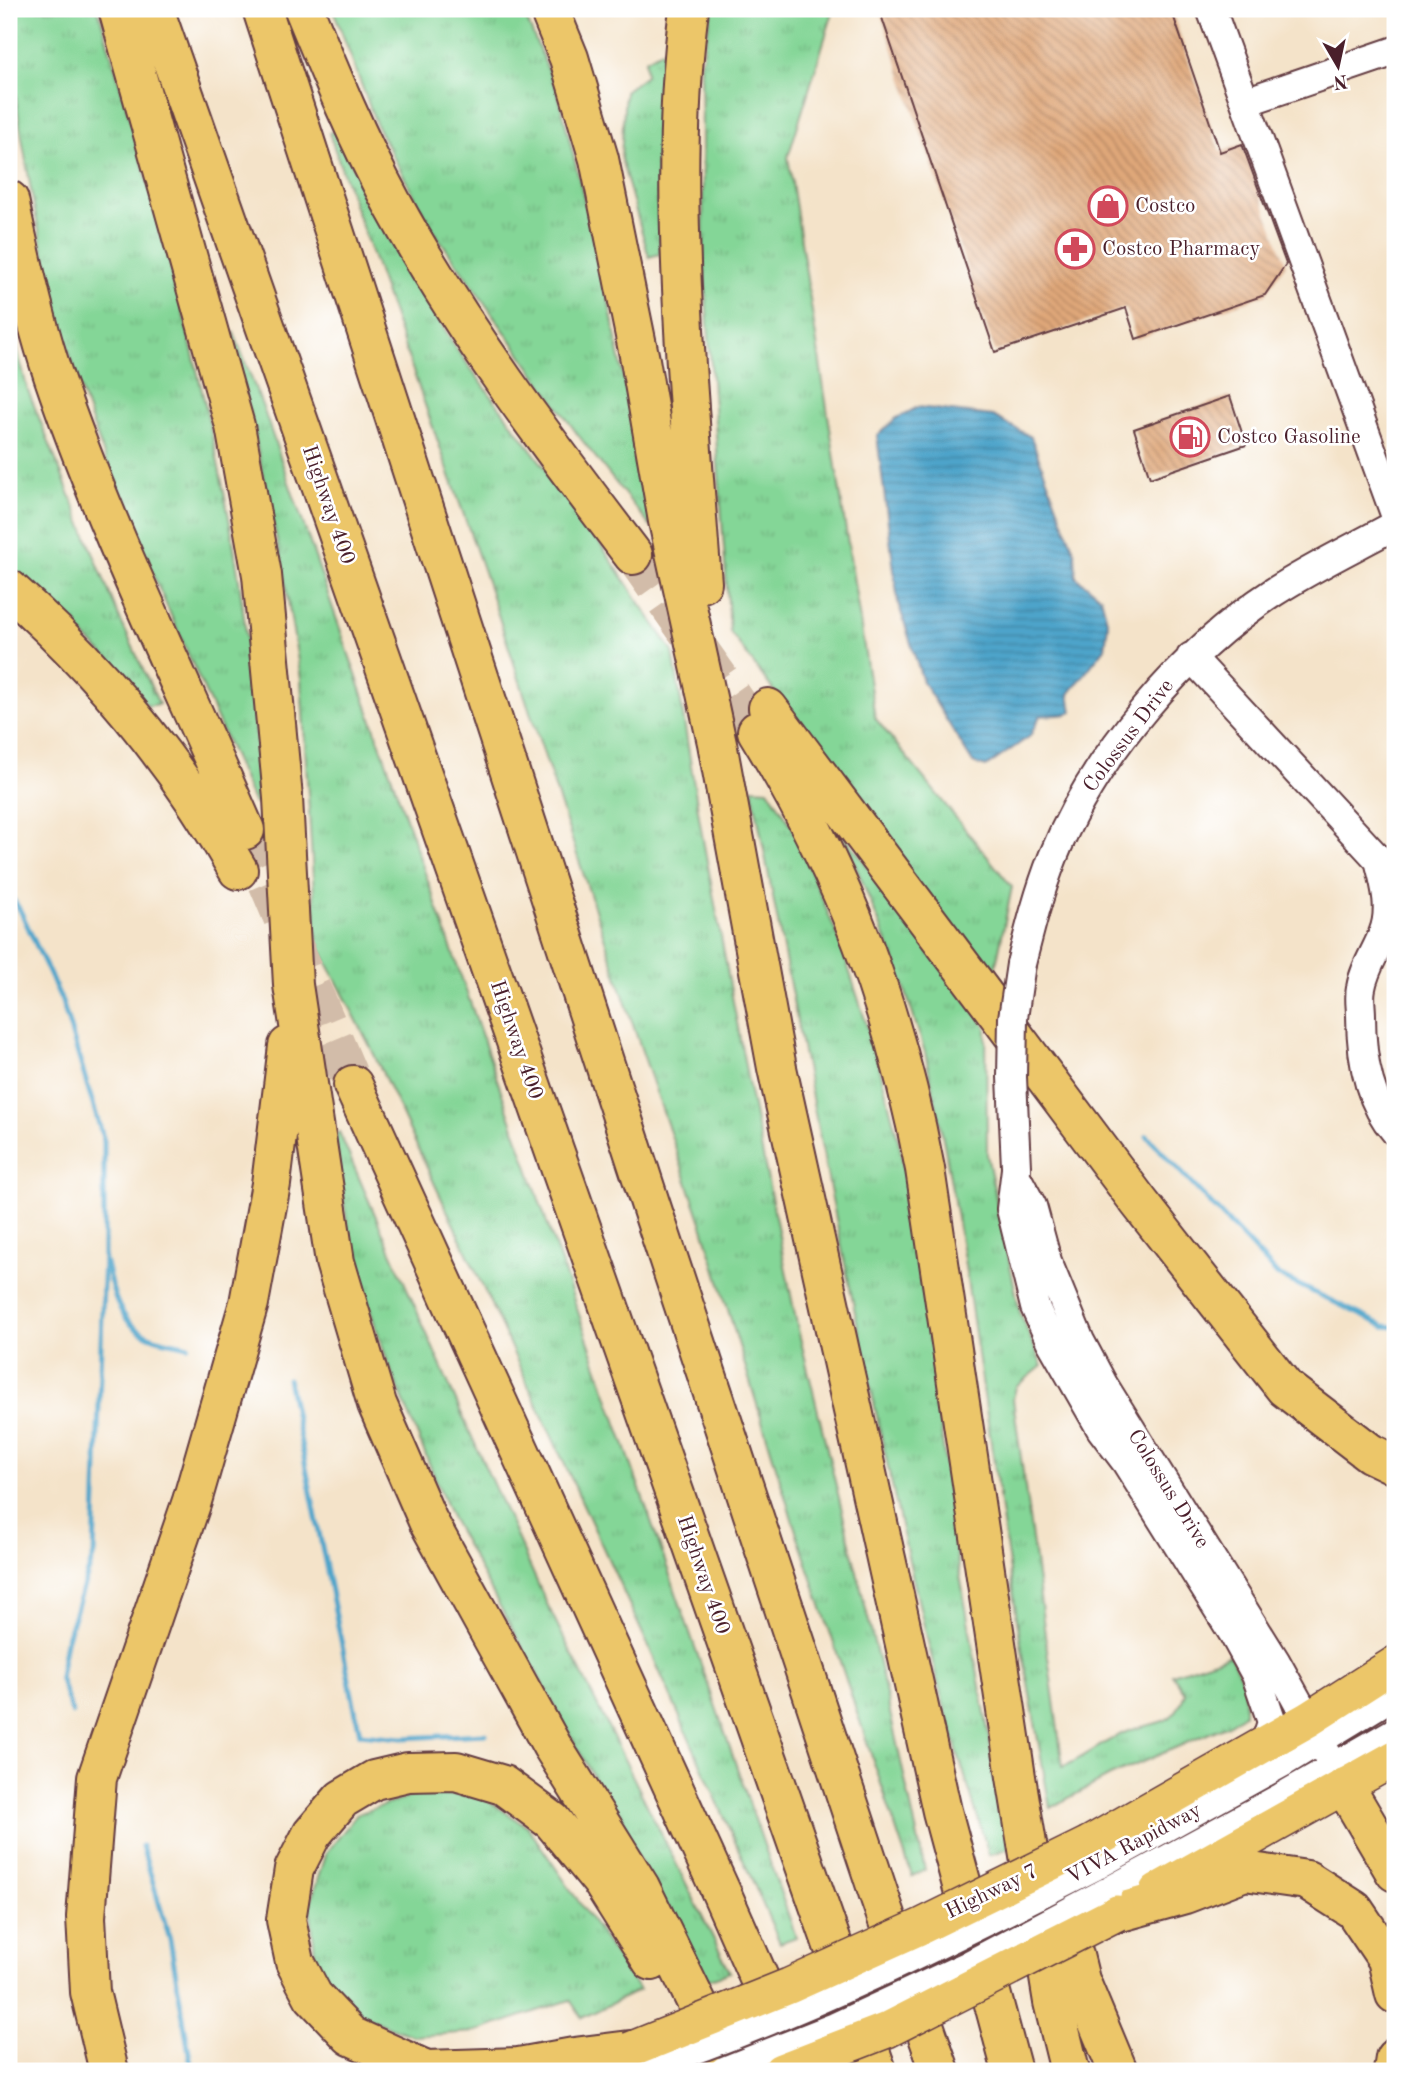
<svg xmlns="http://www.w3.org/2000/svg" width="1404" height="2080" font-family="'Old Standard TT',serif">
	<style>
		.grass { fill: url(#grass-tufts); stroke: #677a61; stroke-width: 2 }
		.water { fill: url(#water-rules); stroke: #4c627a; stroke-width: 2 }
		.lines { fill: none; stroke-linecap: round; stroke-linejoin: round }
		.stream { stroke: #4da4ca; stroke-width: 5 }
		.building { fill: url(#building-back-hatch) }
		.highway-tunnel { stroke: #d2bca9; stroke-width: 38; stroke-dasharray: 38 19; stroke-linecap: butt }
		.minor-casing { stroke: #643c43; stroke-width: 32 }
		.major-casing { stroke: #643c43; stroke-width: 38 }
		.highway-casing { stroke: #643c43; stroke-width: 42 }
		.minor { stroke: #fff; stroke-width: 28 }
		.major { stroke: #ecc669; stroke-width: 35 }
		.highway { stroke: #ecc669; stroke-width: 38 }
		.minor-bridge-casing { stroke: #643c43; stroke-width: 32; stroke-linecap: butt }
		.major-bridge-casing { stroke: #643c43; stroke-width: 38; stroke-linecap: butt }
		.minor-bridge { stroke: #fff; stroke-width: 28 }
		.major-bridge { stroke: #ecc669; stroke-width: 35 }
		.labels { text-anchor: middle; dominant-baseline: central; stroke-width: 5; stroke-linejoin: round; paint-order: stroke }
		.poi-label { font-size: 21px; fill: #4a1f2b; stroke: #fff; text-anchor: start }
		.street-label { font-size: 21px; fill: #4a1f2b; stroke: #fff }
	</style>
	<defs>
		<pattern id="grass-tufts" width="24" height="20" patternUnits="userSpaceOnUse" patternTransform="scale(1.75)"><rect width="24" height="20" fill="#84d697"/><path d="M3 7l-1-3M5 7V3M7 7l1-3M15 17l-1-3M17 17v-4M19 17l1-3" fill="none" stroke="#74b782"/></pattern>
		<pattern id="water-rules" width="6" height="5" patternUnits="userSpaceOnUse" patternTransform="scale(1.75)"><rect width="6" height="5" fill="#4da4ca"/><path d="M0 2.5h6" fill="none" stroke="#4285a4"/></pattern>
		<pattern id="building-back-hatch" width="6" height="6" patternUnits="userSpaceOnUse" patternTransform="scale(1.75)"><rect width="6" height="6" fill="#dfa779"/><path d="M-1 5l2 2M0 0l6 6M5-1l2 2" fill="none" stroke="#b78763"/></pattern>
	</defs>
	<rect width="100%" height="100%" fill="#fff"/>
	<filter id="ink" filterUnits="userSpaceOnUse"><feTurbulence type="fractalNoise" baseFrequency=".0143" numOctaves="2"/><feDisplacementMap in="SourceGraphic" scale="14" xChannelSelector="R" yChannelSelector="G"/><feConvolveMatrix kernelMatrix="1 2 1 2 8 2 1 2 1" color-interpolation-filters="sRGB"/></filter>
	<filter id="wash" filterUnits="userSpaceOnUse"><feTurbulence type="fractalNoise" baseFrequency=".00686" numOctaves="4" result="noise"/><feDisplacementMap in="SourceGraphic" scale="28" xChannelSelector="R" yChannelSelector="G"/><feGaussianBlur stdDeviation="1.57" result="paint"/><feColorMatrix in="noise" values="0 0 0 0 0 0 0 0 0 0 0 0 0 0 0 0 0 1.4 0 .05"/><feComposite in="paint" operator="in"/></filter>
	<g filter="url(#wash)">
		<rect width="100%" height="100%" fill="#f4e3c9"/>
		<path class="grass" d="M 9,9 L 98,9 C 147,177 196,345 229,518 C 246,612 254,708 262,803 L 254,804 C 195,663 124,524 77,378 C 55,309 39,238 27,167 C 18,114 9,63 9,9 Z
			M 333,9 L 522,9 L 558,93 L 607,293 L 652,523 L 650,526 L 578,435 L 431,227 L 377,126 Z
			M 712,9 L 834,9 L 788,157 L 875,718 L 1012,887 L 992,984 L 730,632 L 704,267 L 701,64 Z
			M 663,50 L 656,159 L 660,254 L 649,257 L 621,159 L 625,91 L 646,75 L 645,60 Z
			M 335,130 L 386,233 L 457,350 L 584,520 L 673,652 L 701,829 L 748,1082 L 797,1325 L 879,1663 L 925,1870 L 912,1876 L 792,1519 L 703,1228 L 633,1025 L 484,572 L 329,133 Z
			M 9,316 L 27,388 L 119,617 L 159,704 L 148,706 L 118,668 L 9,565 Z
			M 234,333 L 263,408 L 796,1937 L 780,1943 L 647,1643 L 482,1285 L 371,1048 L 317,943 L 301,679 L 282,564 L 251,419 L 230,335 Z
			M 752,788 L 768,789 L 793,828 L 840,942 L 876,1054 L 900,1147 L 931,1346 L 954,1542 L 1009,1848 L 989,1855 C 971,1794 950,1733 935,1671 C 864,1378 809,1083 752,788 Z
			M 841,830 L 986,1027 L 987,1155 L 1020,1313 L 1042,1366 L 1016,1387 L 1013,1399 L 1063,1767 C 1084,1758 1104,1741 1126,1732 C 1154,1720 1173,1730 1185,1693 L 1172,1674 L 1230,1655 L 1244,1684 L 1244,1714 L 1228,1725 L 1110,1776 L 1050,1808 L 1018,1626 L 964,1259 L 945,1148 L 925,1052 L 899,971 Z
			M 339,1132 L 466,1424 L 546,1602 L 730,1972 L 705,1981 L 451,1517 L 388,1363 L 351,1253 L 335,1135 Z
			M 422,1793 L 480,1796 L 527,1826 L 639,1990 L 582,2018 L 570,2000 L 475,2032 L 413,2036 L 350,2012 L 317,1972 L 310,1905 L 325,1855 L 357,1814 Z
			M 14,1806 L 9,2013 L 9,1808 Z"/>
		<path class="water" d="M 918,407 L 993,416 L 1031,437 L 1075,553 L 1076,577 L 1101,597 L 1108,624 L 1105,648 L 1069,694 L 1072,712 C 1061,717 1052,714 1040,716 L 1030,736 L 986,767 L 973,763 L 923,682 L 898,602 L 877,436 L 895,419 Z"/>
		<g class="lines">
			<path class="stream" d="M 9,893 L 20,910 L 62,1001 L 104,1141 L 104,1253 L 94,1554 L 66,1641 L 60,1677 L 72,1713
				M 1147,1136 L 1278,1275 L 1384,1326 L 1395,1327
				M 106,1263 C 112,1289 118,1321 145,1334 C 157,1341 175,1342 188,1346
				M 288,1379 L 360,1734 L 402,1738 L 485,1734
				M 142,1846 L 170,1940 L 192,2071"/>
		</g>
		<g id="blocks">
			<path class="building" d="M 879,9 L 1171,9 L 1220,152 L 1242,144 L 1286,264 L 1265,295 L 1136,339 L 1126,308 L 995,352 Z
				M 1230,396 L 1246,445 L 1150,478 L 1134,429 Z"/>
		</g>
	</g>
	<g filter="url(#ink)">
		<use href="#blocks" fill-opacity="0" stroke="#643c43" stroke-width="2"/>
		<g class="lines">
			<path class="highway-tunnel" d="M 633,555 L 757,731
				M 245,830 L 353,1085"/>
			<g class="minor-casing">
				<path id="minor" d="M 1211,9 L 1395,514
					M 1245,102 L 1395,51
					M 1191,657 L 1379,860 C 1385,883 1393,910 1383,934 C 1376,952 1364,969 1361,988 C 1359,997 1361,1007 1361,1015 C 1361,1055 1367,1100 1395,1131
					M 1021,964 C 1030,928 1039,892 1053,857 C 1094,756 1183,651 1274,592 C 1313,567 1355,547 1395,525
					M 1016,1169 L 1011,1209 L 1035,1307 L 1050,1340 L 1101,1429 L 1126,1462 L 1233,1633 L 1256,1675 L 1272,1722 L 1265,1744
					M 1017,1178 L 1032,1206 L 1047,1261 L 1080,1341 L 1104,1386 L 1276,1662 L 1345,1787
					M 1097,1865 L 1282,1763 L 1395,1694
					M 1107,1892 L 1282,1797 L 1395,1732"/>
			</g>
			<g class="major-casing">
				<path id="major" d="M 1089,1844 L 1309,1719 L 1395,1664
					M 1157,1891 L 1395,1758"/>
			</g>
			<g class="highway-casing">
				<path id="highway" d="M 118,9 L 235,426 L 262,575 L 283,798 L 293,985 L 335,1262 L 377,1404 L 428,1521 L 552,1746 L 640,1887 L 730,2071
					M 154,9 L 877,2071
					M 262,9 L 650,1203 L 879,1895 L 940,2071
					M 304,9 C 331,75 358,140 392,203 C 460,328 547,442 633,555
					M 549,9 L 569,58 L 599,159 L 640,360 L 668,521 L 717,743 L 777,1068 L 942,1811 L 1012,2071
					M 689,9 C 674,127 679,246 686,365 C 691,438 696,510 702,583
					M 9,200 C 21,259 34,318 53,375 C 106,531 180,679 245,830
					M 9,589 C 101,670 177,763 238,870
					M 768,708 L 1139,1202 L 1285,1388 L 1370,1453 L 1395,1465
					M 757,731 C 844,873 894,1006 925,1169 L 1016,1777 L 1053,2002 L 1070,2071
					M 353,1085 L 721,1892 L 800,2071
					M 1345,1787 L 1395,1872
					M 1061,1903 L 1080,1980 L 1118,2071
					M 1117,1913 L 1185,1894 L 1245,1871 L 1307,1880 L 1354,1910 L 1387,1959 L 1395,1994
					M 630,2050 L 574,2057 L 519,2067 L 426,2070 L 351,2036 L 313,1996 L 295,1962 L 286,1920 L 294,1869 L 312,1834 L 342,1799 L 374,1780 L 408,1772 L 456,1771 L 503,1785 L 552,1821 L 602,1882 L 652,1961
					M 109,2071 L 90,1992 L 86,1917 L 97,1778 L 192,1501 L 249,1303 L 271,1184 L 288,1046
					M 1393,2071 L 1395,2058"/>
			</g>
			<use href="#minor" class="minor"/>
			<use href="#major" class="major"/>
			<use href="#highway" class="highway"/>
			<g class="minor-bridge-casing">
				<path id="minor-bridge" d="M 1016,1167 L 1012,1077 L 1013,1018 L 1021,964
					M 644,2067 C 802,2015 950,1940 1097,1865
					M 724,2071 L 835,2027 L 967,1966 L 1107,1892"/>
			</g>
			<g class="major-bridge-casing">
				<path id="major-bridge" d="M 630,2050 L 789,1986 L 922,1926 L 1089,1844
					M 781,2071 L 887,2030 L 1117,1913"/>
			</g>
			<use href="#minor-bridge" class="minor-bridge"/>
			<use href="#major-bridge" class="major-bridge"/>
		</g>
	</g>
	<defs>
		<g id="shop-ring" transform="scale(2.0125)"><circle r="9.5" fill="#fff" stroke="#d1495b" stroke-width="1.5"/><path d="M-5-2.5h2.3a2.7 3.5 0 0 1 5.4 0H5L5.5 6h-11ZM-1.5-2.5h3a1.5 2.3 0 0 0-3 0Z" fill="#d1495b"/></g>
		<g id="pharmacy-ring" transform="scale(2.0125)"><circle r="9.5" fill="#fff" stroke="#d1495b" stroke-width="1.5"/><path d="M-2-6h4v4h4v4h-4v4h-4v-4h-4v-4h4Z" fill="#d1495b"/></g>
		<g id="fuel-ring" transform="scale(2.0125)"><circle r="9.5" fill="#fff" stroke="#d1495b" stroke-width="1.5"/><path d="M-5.5-6h7V0h2V4h1.3V-2.5L3-4.5l.8-.8L6-3V5H2.5V1h-1V6h-7ZM-4.2-4.7v3.2H.2V-4.7Z" fill="#d1495b"/></g>
	</defs>
	<g fill-rule="evenodd">
		<use href="#shop-ring" x="1108" y="206"/>
		<use href="#pharmacy-ring" x="1075" y="249"/>
		<use href="#fuel-ring" x="1190" y="437"/>
	</g>
	<g class="labels">
		<g class="poi-label">
			<text x="1135" y="206">Costco</text>
			<text x="1102" y="249">Costco Pharmacy</text>
			<text x="1217" y="437">Costco Gasoline</text>
		</g>
		<g class="street-label">
			<text transform="translate(328 505) rotate(71)">Highway 400</text>
			<text transform="translate(1129 736) rotate(-53)">Colossus Drive</text>
			<text transform="translate(516 1040) rotate(71)">Highway 400</text>
			<text transform="translate(1168 1489) rotate(58)">Colossus Drive</text>
			<text transform="translate(703 1575) rotate(71)">Highway 400</text>
			<text transform="translate(1134 1844) rotate(-28)">VIVA Rapidway</text>
			<text transform="translate(992 1892) rotate(-26)">Highway 7</text>
		</g>
	</g>
	<rect width="1404" height="2080" fill="none" stroke="#fff" stroke-width="35"/>
	<g transform="translate(1338 66) rotate(171)" stroke="#ffffff" stroke-width="5" paint-order="stroke">
	<path d="M0-5L12 26L0 18L-12 26Z" fill="#4a1f2b"/>
	<text y="-10" font-size="19" font-weight="bold" text-anchor="middle" fill="#4a1f2b">N</text>
	</g>
</svg>
